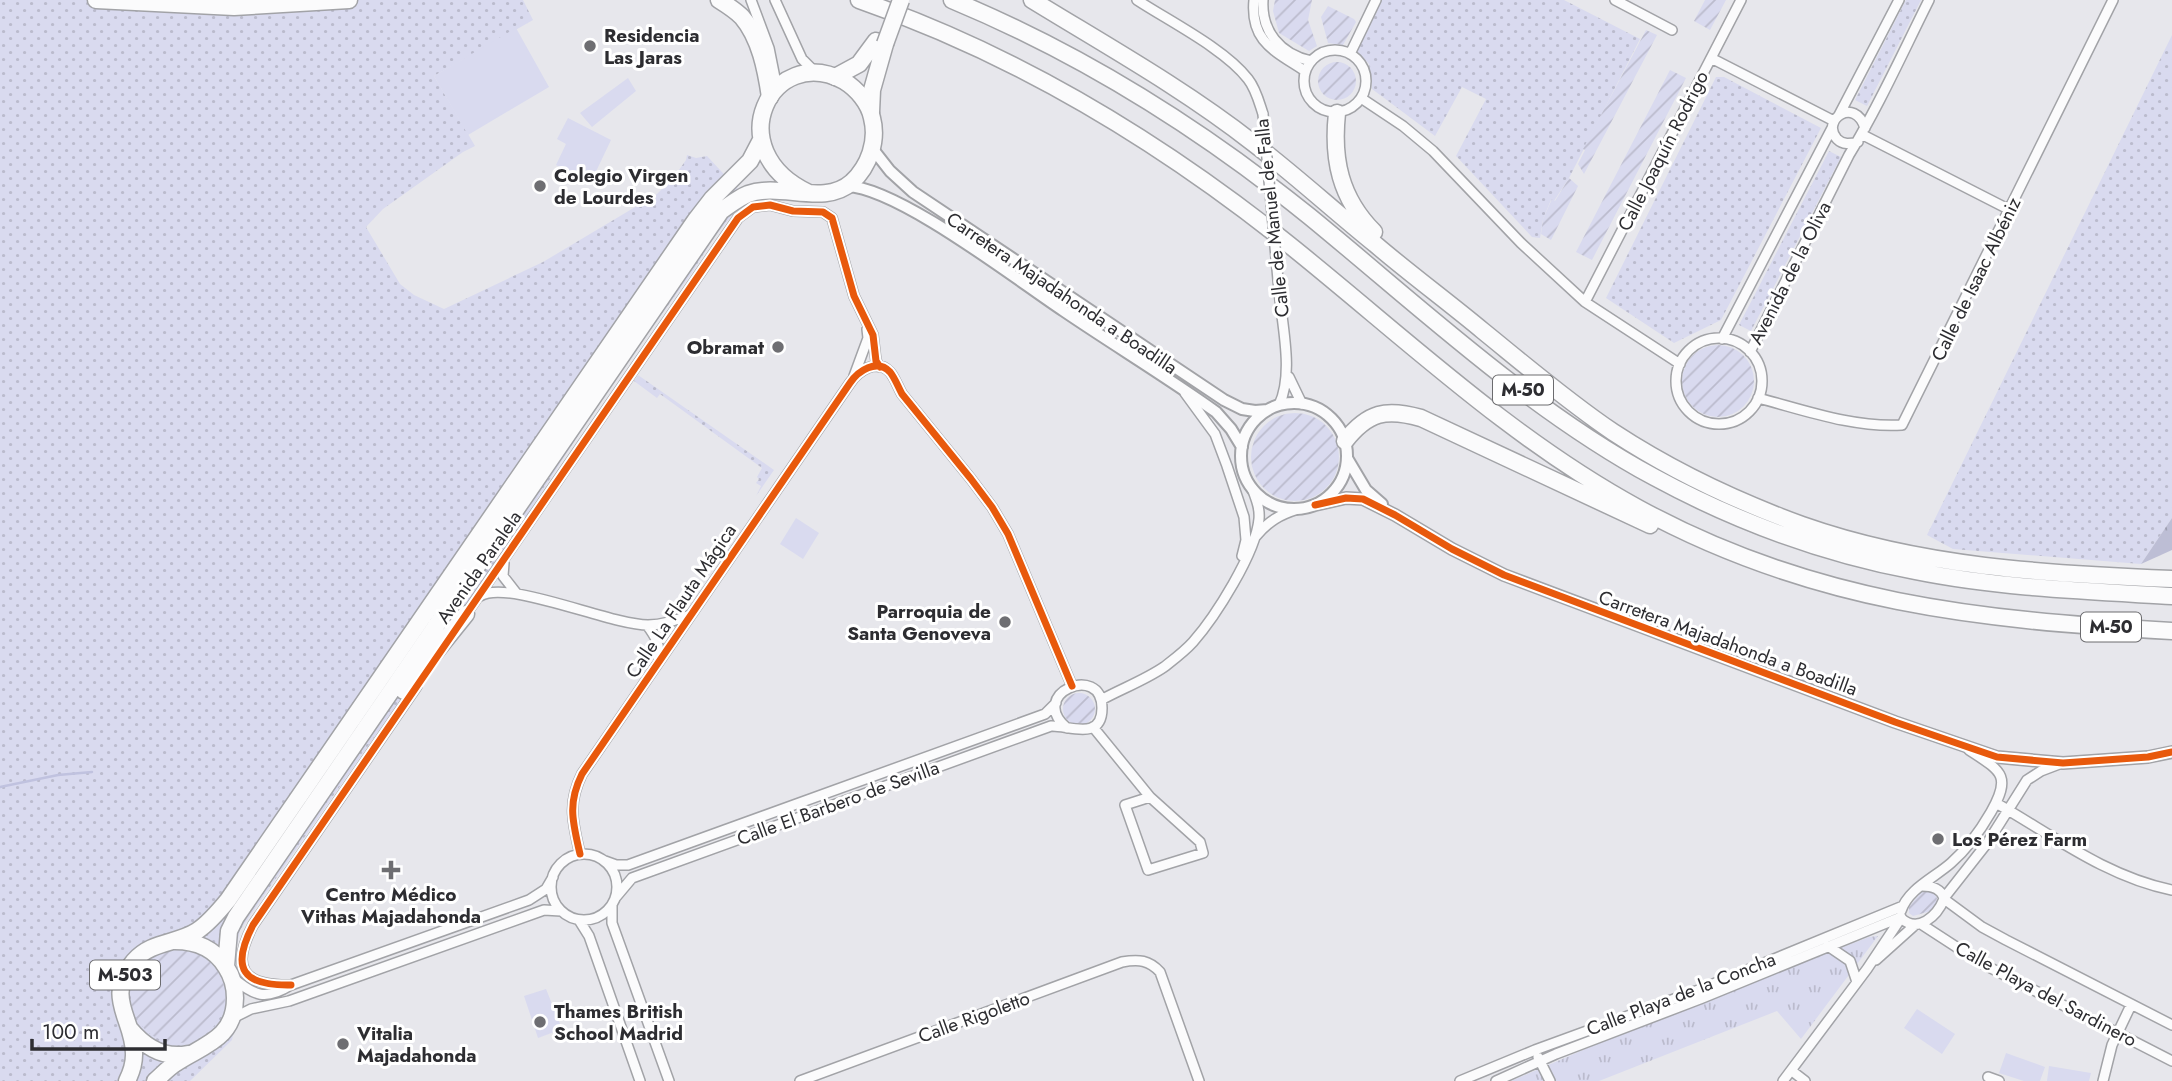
<svg xmlns="http://www.w3.org/2000/svg" width="2172" height="1081" font-family="Jost,sans-serif">
	<style>
		.grass { fill: url(#grass-dots) }
		.forest { fill: url(#forest-crowns) }
		.park { fill: url(#park-tufts) }
		.garden { fill: url(#garden-furrows) }
		.pitch { fill: #d9daef }
		.lines { fill: none; stroke-linecap: round; stroke-linejoin: round }
		.stream { stroke: #c0c2df; stroke-width: 2.5 }
		.minor-casing { stroke: #a2a3a7; stroke-width: 12 }
		.tertiary-casing { stroke: #a2a3a7; stroke-width: 14 }
		.trunk-casing { stroke: #a2a3a7; stroke-width: 19 }
		.motorway-casing { stroke: #a2a3a7; stroke-width: 19 }
		.minor { stroke: #fbfbfc; stroke-width: 9 }
		.tertiary { stroke: #fbfbfc; stroke-width: 10 }
		.trunk { stroke: #fbfbfc; stroke-width: 16 }
		.motorway { stroke: #fbfbfc; stroke-width: 16 }
		.minor-bridge-casing { stroke: #a2a3a7; stroke-width: 12; stroke-linecap: butt }
		.motorway-bridge-casing { stroke: #a2a3a7; stroke-width: 19; stroke-linecap: butt }
		.minor-bridge { stroke: #fbfbfc; stroke-width: 9 }
		.motorway-bridge { stroke: #fbfbfc; stroke-width: 16 }
		.cycleway-casing { stroke: #fff; stroke-width: 11 }
		.cycleway { stroke: #e8590c; stroke-width: 7 }
		.poi-dot { fill: #6e6e72; stroke: #fff; stroke-width: 2.5 }
		.labels { text-anchor: middle; dominant-baseline: central; stroke-width: 6; stroke-linejoin: round; paint-order: stroke }
		.shield { fill: #fff; stroke: #6c6c6f; stroke-width: 2 }
		.shield-label { font-size: 18px; font-weight: bold; fill: #2d2d31 }
		.poi-label { font-size: 19px; font-weight: bold; fill: #2d2d31; stroke: #fff; text-anchor: start }
		.street-label { font-size: 19px; fill: #2d2d31; stroke: #fff }
	</style>
	<defs>
		<pattern id="grass-dots" width="8" height="8" patternUnits="userSpaceOnUse" patternTransform="scale(1.75)"><rect width="8" height="8" fill="#d9daef"/><path d="M2 2h.1M6 6h.1" fill="none" stroke="#bbbbcd" stroke-width="1.8" stroke-linecap="round"/></pattern>
		<pattern id="forest-crowns" width="20" height="18" patternUnits="userSpaceOnUse" patternTransform="scale(1.75)"><rect width="20" height="18" fill="#bdbed5"/><path d="M2 6a3 3 0 1 1 6 0M12 15a3 3 0 1 1 6 0" fill="none" stroke="#9a9bad"/></pattern>
		<pattern id="park-tufts" width="24" height="20" patternUnits="userSpaceOnUse" patternTransform="scale(1.75)"><rect width="24" height="20" fill="#d9daef"/><path d="M3 7l-1-3M5 7V3M7 7l1-3M15 17l-1-3M17 17v-4M19 17l1-3" fill="none" stroke="#bbbbcd"/></pattern>
		<pattern id="garden-furrows" width="10" height="10" patternUnits="userSpaceOnUse" patternTransform="scale(1.75)"><rect width="10" height="10" fill="#d9daef"/><path d="M-1 1l2-2M0 10L10 0M9 11l2-2" fill="none" stroke="#bbbbcd"/></pattern>
	</defs>
	<rect width="100%" height="100%" fill="#e7e7ec"/>
	<path class="grass" d="M 0,0 L 523,0 L 533,20 L 434,76 L 475,146 L 463,152 L 383,209 L 366,227 L 400,284 L 414,295 L 444,309 L 543,262 L 657,194 L 674,177 L 686,160 L 687,155 L 696,158 L 707,156 L 749,201 L 735,212 L 715,236 L 691,274 L 613,381 L 505,549 L 240,930 L 234,959 L 241,995 L 232,1040 L 190,1081 L 0,1081 Z
		M 1381,0 L 1564,0 L 1640,39 L 1569,178 L 1554,201 L 1551,200 L 1543,219 L 1540,238 L 1532,237 L 1456,156 L 1486,99 L 1462,87 L 1435,136 L 1372,89 L 1369,64 L 1355,49 Z
		M 1906,0 L 1921,0 L 1867,106 L 1855,100 Z
		M 2172,35 L 2172,518 L 2141,564 L 1953,549 L 1927,535 Z
		M 1716,77 L 1724,77 L 1821,128 L 1721,320 L 1674,343 L 1606,298 Z
		M 1829,151 L 1841,157 L 1751,331 L 1739,325 Z
		M 638,375 L 774,470 L 756,496 L 761,486 L 756,483 L 759,479 L 757,477 L 762,468 L 660,394 L 657,398 L 634,381 Z"/>
	<path class="forest" d="M 2172,518 L 2172,550 L 2141,564 Z"/>
	<path class="park" d="M 1878,936 L 1801,1039 L 1777,1011 L 1599,1081 L 1511,1081 L 1641,1025 L 1869,937 Z"/>
	<path class="garden" d="M 1275,0 L 1312,0 L 1308,20 L 1317,46 L 1309,51 L 1279,33 L 1273,11 Z
		M 1705,0 L 1726,0 L 1710,30 L 1694,21 Z
		M 1328,6 L 1354,19 L 1356,22 L 1343,45 L 1328,43 L 1321,17 Z
		M 1646,30 L 1657,35 L 1584,174 L 1578,164 L 1585,150 L 1583,149 Z
		M1318 81a19 19 0 1 1 38 0a19 19 0 1 1-38 0Z
		M 1670,70 L 1686,78 L 1592,260 L 1576,252 Z
		M 1569,178 L 1578,186 L 1551,240 L 1541,234 L 1543,219 L 1552,199 L 1555,201 Z
		M1682 381a36 36 0 1 1 72 0a36 36 0 1 1-72 0Z
		M1251 457a44 44 0 1 1 88 0a44 44 0 1 1-88 0Z
		M1063 709a16 16 0 1 1 32 0a16 16 0 1 1-32 0Z
		M 1922,891 L 1933,892 L 1937,898 L 1936,905 L 1931,911 L 1913,916 L 1909,913 L 1909,907 Z
		M131 996a47 47 0 1 1 94 0a47 47 0 1 1-94 0Z"/>
	<path class="pitch" d="M 516,28 L 549,87 L 468,135 L 434,76 Z
		M 628,78 L 636,91 L 592,127 L 580,113 Z
		M 568,118 L 611,140 L 591,182 L 556,165 L 566,144 L 557,139 Z
		M 796,518 L 819,533 L 803,559 L 780,544 Z
		M 546,989 L 562,1029 L 538,1038 L 524,996 Z
		M 1917,1009 L 1955,1034 L 1942,1054 L 1904,1028 Z
		M 2006,1053 L 2045,1067 L 2040,1081 L 2024,1081 L 1999,1073 Z
		M 2049,1066 L 2091,1073 L 2089,1081 L 2047,1081 Z"/>
	<g class="lines">
		<path class="stream" d="M 0,787 L 58,775 L 92,772"/>
		<g class="minor-casing">
			<path id="minor" d="M 751,0 L 769,48 L 777,88
				M 775,0 L 802,59 L 815,72
				M 1137,0 C 1169,21 1225,49 1248,79 C 1256,89 1259,102 1263,114
				M 1254,0 C 1250,42 1275,51 1305,71
				M 1263,0 C 1261,31 1280,54 1311,61
				M 1615,0 L 1672,30
				M1304 81a31 31 0 1 1 62 0a31 31 0 1 1-62 0Z
				M 1350,54 L 1376,0
				M 1711,58 L 1834,121
				M 1361,98 L 1403,126 L 1433,151 L 1521,243 L 1585,302 L 1680,364
				M 1839,115 L 1899,0
				M 1863,135 L 2010,210
				M 1858,142 C 1850,144 1843,145 1837,139 C 1820,120 1855,96 1865,128
				M 1585,302 L 1741,0
				M1676 381a43 43 0 1 1 86 0a43 43 0 1 1-86 0Z
				M 1722,339 L 1832,128
				M 1750,352 L 1849,155 C 1879,106 1903,52 1929,0
				M 854,376 L 868,338 L 867,329
				M 1289,377 L 1302,404
				M 1185,393 L 1215,434 L 1227,466 L 1244,517 L 1246,540 L 1242,556
				M 1758,398 C 1804,410 1853,428 1902,425 L 2113,0
				M 1279,405 C 1294,374 1282,325 1279,291
				M 1256,536 C 1269,521 1279,515 1298,509
				M 504,563 L 503,576 L 517,594
				M 480,596 C 508,579 610,625 648,625 C 663,625 676,620 690,615
				M 464,617 L 738,218 L 753,207 L 770,205 L 793,211 L 823,212 L 832,218 L 854,296 L 873,335 L 876,361 L 880,367
				M 647,625 C 655,636 661,645 658,658
				M 1101,700 C 1121,689 1145,680 1164,667 C 1173,660 1184,652 1193,642 C 1215,617 1256,553 1259,519 C 1260,508 1256,499 1252,488
				M 1093,727 L 1150,797 L 1200,842 L 1203,853 L 1148,870 L 1125,805 L 1150,797
				M 1996,803 C 2052,835 2107,877 2172,890
				M 580,854 C 573,823 567,804 582,774 L 850,383 C 858,371 877,358 890,372 C 895,378 898,387 902,394 L 971,479 L 992,507 L 1008,534 L 1072,686
				M551 887a33 33 0 1 1 66 0a33 33 0 1 1-66 0Z
				M 605,861 L 616,865 L 628,865 L 1045,714 L 1056,703
				M 616,897 L 632,878 L 1051,726 C 1068,725 1102,742 1102,708 C 1102,662 1026,694 1067,728
				M 1944,898 L 1988,842 L 2027,780 L 2041,771 L 2062,763
				M 1944,899 L 1982,927 L 2006,940 L 2172,1025
				M 612,906 L 612,923 L 669,1081
				M 1901,911 C 1908,889 1934,878 1951,863 C 1967,849 1980,831 1991,812 C 2012,775 2001,771 1969,750
				M 1901,918 C 1918,934 1937,916 1944,899 C 1942,889 1932,886 1922,886
				M 579,920 L 589,936 L 640,1081
				M 1921,924 L 1981,963 L 2172,1061
				M 1828,946 L 1850,961 L 1857,982
				M 1876,960 L 1915,925
				M 233,978 C 255,996 265,1001 291,985 L 529,900 L 546,889 L 553,877
				M 291,985 C 243,986 230,969 253,925 L 417,686
				M 233,1018 L 251,1009 L 289,1001 L 544,910 L 561,911
				M 1538,1057 L 1550,1081
				M 1792,1071 L 1805,1081
				M 1988,1077 L 1999,1081
				M 800,1081 L 1122,962 C 1139,959 1149,960 1160,972 L 1199,1081
				M 1460,1081 L 1535,1050 L 1696,991 L 1903,906
				M 1496,1081 L 1556,1054 L 1700,999 L 1901,917
				M 1783,1081 L 1867,969 L 1901,918
				M 2103,1081 L 2112,1045 L 2131,1005"/>
		</g>
		<g class="tertiary-casing">
			<path id="tertiary" d="M 872,148 L 890,171 L 913,192 L 1224,400 L 1242,409 L 1255,411 L 1268,410
				M 847,186 C 899,188 1017,280 1064,311 C 1114,345 1167,377 1216,412 L 1231,429 L 1242,447
				M1241 456a53 53 0 1 1 106 0a53 53 0 1 1-106 0Z
				M 1347,458 L 1366,490 L 1382,504
				M 1315,505 L 1346,498 L 1363,499 L 1395,515 L 1452,549 L 1504,575 L 1895,722 L 1997,757 L 2063,763 L 2148,757 L 2172,752"/>
		</g>
		<g class="trunk-casing">
			<path id="trunk" d="M 404,691 L 466,614
				M 226,966 L 229,931 L 236,917 L 721,211 C 730,205 738,198 748,194 C 781,182 824,207 852,182 C 869,166 878,141 872,118 C 869,103 857,89 844,81 C 772,42 717,150 809,193
				M 130,1029 C 145,1047 164,1059 188,1054
				M 127,1081 C 131,1073 134,1064 134,1055 C 135,1020 103,998 134,961 C 151,941 177,944 197,931 C 209,923 219,911 228,900 L 695,221 L 712,199 L 750,161 L 761,140
				M 155,1081 C 162,1075 168,1068 176,1063 C 203,1045 235,1039 235,998 C 235,987 232,976 226,967 C 215,949 196,941 175,941"/>
		</g>
		<g class="motorway-casing">
			<path id="motorway" d="M 96,0 L 234,7 L 349,0
				M 719,0 C 727,5 736,11 742,17 C 760,38 766,70 770,97
				M 859,0 C 1018,55 1161,142 1292,247 C 1404,337 1511,439 1638,508 C 1812,603 1978,620 2172,631
				M 952,0 C 1082,54 1200,128 1309,216 C 1419,306 1528,409 1654,477 C 1735,521 1825,554 1915,571 C 1999,588 2086,591 2172,596
				M 1032,0 C 1107,46 1184,89 1253,143 C 1295,175 1334,211 1375,244 C 1410,274 1447,301 1483,331 C 1525,365 1567,401 1613,432 C 1671,470 1736,501 1802,525 C 1921,567 2047,574 2172,579
				M 835,77 L 859,64 L 876,41
				M 871,112 L 872,90 L 885,44
				M 1337,113 C 1332,159 1340,198 1374,232
				M 1345,441 C 1368,412 1386,408 1421,418 L 1650,525"/>
		</g>
		<use href="#minor" class="minor"/>
		<use href="#tertiary" class="tertiary"/>
		<use href="#trunk" class="trunk"/>
		<use href="#motorway" class="motorway"/>
		<g class="minor-bridge-casing">
			<path id="minor-bridge" d="M 1263,114 L 1279,291"/>
		</g>
		<g class="motorway-bridge-casing">
			<path id="motorway-bridge" d="M 885,44 L 901,0"/>
		</g>
		<use href="#minor-bridge" class="minor-bridge"/>
		<use href="#motorway-bridge" class="motorway-bridge"/>
		<g class="cycleway-casing">
			<path id="cycleway" d="M 1315,505 L 1346,498 L 1363,499 L 1395,515 L 1452,549 L 1504,575 L 1895,722 L 1997,757 L 2063,763 L 2148,757 L 2172,752
				M 580,854 C 573,823 567,804 582,774 L 850,383 C 858,371 877,358 890,372 C 895,378 898,387 902,394 L 971,479 L 992,507 L 1008,534 L 1072,686
				M 291,985 C 243,986 230,969 253,925 L 738,218 L 753,207 L 770,205 L 793,211 L 823,212 L 832,218 L 854,296 L 873,335 L 876,361 L 880,367"/>
		</g>
		<use href="#cycleway" class="cycleway"/>
	</g>
	<g class="poi-dot">
		<circle cx="590" cy="46" r="7"/>
		<circle cx="540" cy="186" r="7"/>
		<circle cx="778" cy="347" r="7"/>
		<circle cx="1005" cy="622" r="7"/>
		<circle cx="1938" cy="839" r="7"/>
		<path d="M387.5 859.5h7v7h7v7h-7v7h-7v-7h-7v-7h7z"/>
		<circle cx="540" cy="1022" r="7"/>
		<circle cx="343" cy="1044" r="7"/>
	</g>
	<g class="labels">
		<g class="shield">
			<rect x="1493" y="375.5" width="60" height="29" rx="5"/>
			<rect x="2081" y="612.5" width="60" height="29" rx="5"/>
			<rect x="90" y="960.5" width="70" height="29" rx="5"/>
		</g>
		<g class="shield-label">
			<text x="1523" y="390">M-50</text>
			<text x="2111" y="627">M-50</text>
			<text x="125" y="975">M-503</text>
		</g>
		<g class="poi-label">
			<text x="604" y="35">Residencia<tspan x="604" dy="22">Las Jaras</tspan></text>
			<text x="554" y="175">Colegio Virgen<tspan x="554" dy="22">de Lourdes</tspan></text>
			<text x="764" y="347" text-anchor="end">Obramat</text>
			<text x="991" y="611" text-anchor="end">Parroquia de<tspan x="991" dy="22">Santa Genoveva</tspan></text>
			<text x="1952" y="839">Los Pérez Farm</text>
			<text x="391" y="894" text-anchor="middle">Centro Médico<tspan x="391" dy="22">Vithas Majadahonda</tspan></text>
			<text x="554" y="1011">Thames British<tspan x="554" dy="22">School Madrid</tspan></text>
			<text x="357" y="1033">Vitalia<tspan x="357" dy="22">Majadahonda</tspan></text>
		</g>
		<g class="street-label">
			<text transform="translate(1663 151) rotate(-63)">Calle Joaquín Rodrigo</text>
			<text transform="translate(1272 218) rotate(-96)">Calle de Manuel de Falla</text>
			<text transform="translate(1790 273) rotate(-63)">Avenida de la Oliva</text>
			<text transform="translate(1976 279) rotate(-64)">Calle de Isaac Albéniz</text>
			<text transform="translate(1062 293) rotate(34)">Carretera Majadahonda a Boadilla</text>
			<text transform="translate(479 567) rotate(-55)">Avenida Paralela</text>
			<text transform="translate(681 601) rotate(-56)">Calle La Flauta Mágica</text>
			<text transform="translate(1728 643) rotate(20)">Carretera Majadahonda a Boadilla</text>
			<text transform="translate(838 803) rotate(-20)">Calle El Barbero de Sevilla</text>
			<text transform="translate(1681 994) rotate(-21)">Calle Playa de la Concha</text>
			<text transform="translate(2046 994) rotate(28)">Calle Playa del Sardinero</text>
			<text transform="translate(974 1017) rotate(-20)">Calle Rigoletto</text>
		</g>
	</g>
	<path d="M32 1039v10h133v-10" fill="none" stroke="#2d2d31" stroke-width="3.5"/>
	<text x="42" y="1039" font-size="21" fill="#2d2d31" stroke="#ffffff" stroke-width="5" paint-order="stroke">100 m</text>
</svg>
